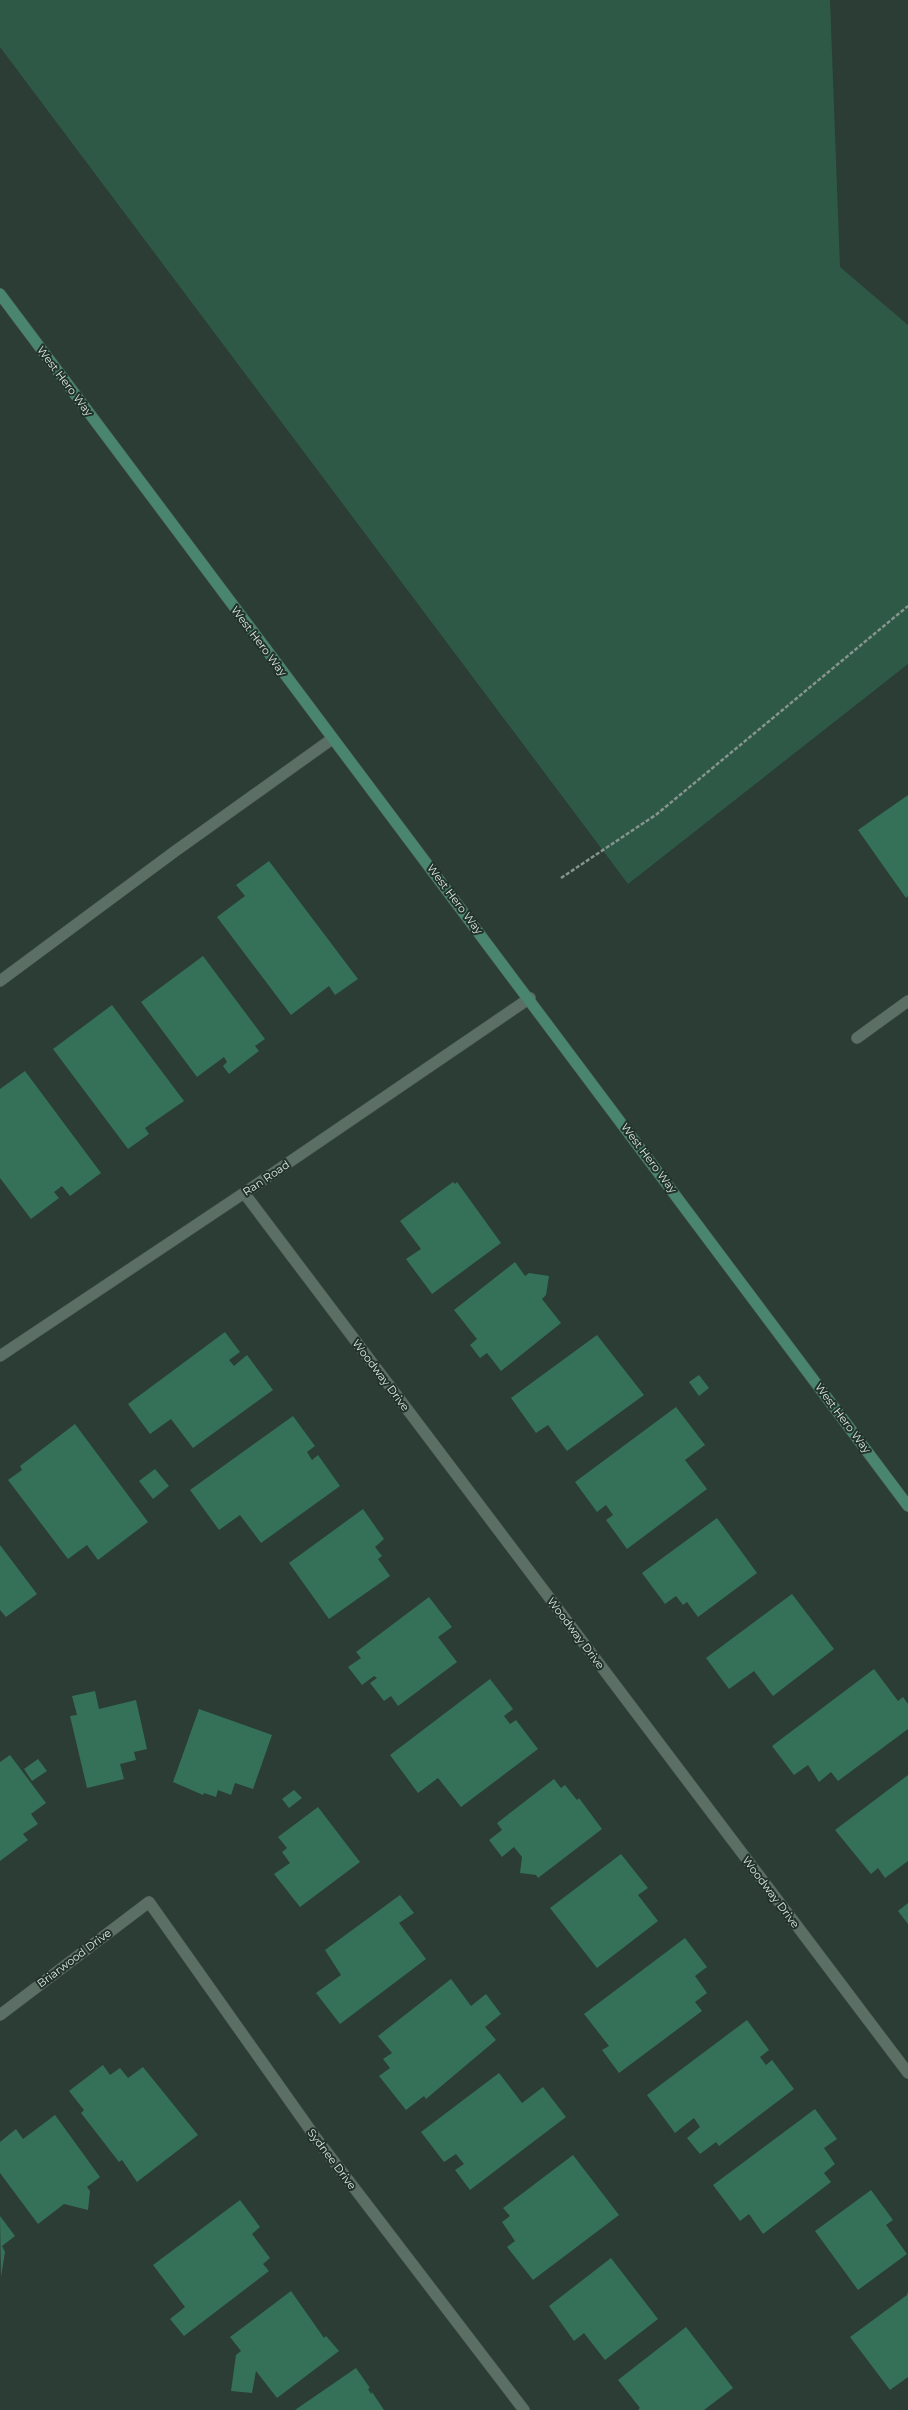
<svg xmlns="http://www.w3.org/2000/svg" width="908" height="2410" font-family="Montserrat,sans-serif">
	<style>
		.green { fill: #2f5947 }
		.building { fill: #357158 }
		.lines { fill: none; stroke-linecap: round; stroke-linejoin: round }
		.service-casing { stroke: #4b5a53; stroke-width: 12 }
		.minor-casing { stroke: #4b5a53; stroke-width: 12 }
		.secondary-casing { stroke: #4b5a53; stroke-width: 12 }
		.path { stroke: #86958d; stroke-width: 2.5; stroke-dasharray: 4 2; stroke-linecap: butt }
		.service { stroke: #5c6f65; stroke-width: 11 }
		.minor { stroke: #5c6f65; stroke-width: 11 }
		.secondary { stroke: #49856f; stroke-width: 11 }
		.labels { text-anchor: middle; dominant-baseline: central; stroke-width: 4; stroke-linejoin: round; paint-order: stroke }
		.street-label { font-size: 11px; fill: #dde8e2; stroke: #21322a }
	</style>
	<rect width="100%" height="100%" fill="#2b3d34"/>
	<path class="green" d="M 0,0 L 830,0 L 840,267 L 908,325 L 908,664 L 628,884 L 0,47 Z"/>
	<path class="building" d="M 908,795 L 908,896 L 906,898 L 858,830 Z
		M 269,861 L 358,979 L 335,995 L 329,986 L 291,1015 L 217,917 L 245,896 L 236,885 Z
		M 203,956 L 265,1039 L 255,1046 L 259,1051 L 229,1074 L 223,1066 L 227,1062 L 224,1057 L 197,1077 L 141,1002 Z
		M 112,1005 L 184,1101 L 145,1128 L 149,1134 L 128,1149 L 53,1049 Z
		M 25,1071 L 101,1173 L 70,1196 L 62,1186 L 54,1192 L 59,1198 L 31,1219 L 0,1178 L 0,1089 Z
		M 453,1182 L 455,1184 L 457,1182 L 501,1243 L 432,1294 L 406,1259 L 421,1249 L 400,1221 Z
		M 515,1262 L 525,1276 L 529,1273 L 549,1276 L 546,1295 L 542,1299 L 561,1323 L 501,1371 L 487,1353 L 480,1358 L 470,1345 L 477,1339 L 454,1310 Z
		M 225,1332 L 240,1352 L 229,1360 L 234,1366 L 247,1355 L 273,1390 L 193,1448 L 171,1419 L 150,1434 L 128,1404 Z
		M 597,1335 L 644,1395 L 567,1451 L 548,1425 L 536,1433 L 511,1398 Z
		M 699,1375 L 709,1388 L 699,1396 L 689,1382 Z
		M 676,1407 L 705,1445 L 685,1460 L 707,1489 L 627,1549 L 606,1520 L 613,1515 L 606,1505 L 597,1512 L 575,1482 Z
		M 293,1416 L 315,1446 L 307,1452 L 312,1460 L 318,1455 L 340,1486 L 261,1543 L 240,1515 L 219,1530 L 190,1490 Z
		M 75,1424 L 148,1522 L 98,1560 L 87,1545 L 68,1559 L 8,1480 L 22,1470 L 20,1466 Z
		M 155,1469 L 169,1486 L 153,1499 L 139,1481 Z
		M 363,1509 L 384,1539 L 375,1547 L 382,1556 L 378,1559 L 390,1576 L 329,1619 L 289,1563 Z
		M 717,1518 L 757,1573 L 698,1617 L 687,1602 L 683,1605 L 676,1596 L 665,1604 L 642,1573 Z
		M 0,1545 L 37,1594 L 6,1617 L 0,1610 Z
		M 792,1594 L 834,1649 L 773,1696 L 754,1671 L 729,1689 L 706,1658 Z
		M 429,1597 L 452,1627 L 438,1637 L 457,1662 L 398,1706 L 391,1696 L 384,1701 L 370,1683 L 377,1678 L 374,1676 L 362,1685 L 348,1667 L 361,1658 L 356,1652 Z
		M 874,1669 L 898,1701 L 903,1697 L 908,1704 L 908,1729 L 838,1781 L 831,1772 L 819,1782 L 808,1765 L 794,1775 L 772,1746 Z
		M 490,1679 L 513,1709 L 504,1716 L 510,1724 L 516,1720 L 538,1749 L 461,1807 L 438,1778 L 418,1793 L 390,1755 Z
		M 95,1691 L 99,1709 L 136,1700 L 147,1749 L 134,1752 L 136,1760 L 120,1764 L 124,1779 L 87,1788 L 70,1716 L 77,1715 L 72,1696 Z
		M 199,1709 L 272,1735 L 253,1789 L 235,1783 L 231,1795 L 218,1790 L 216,1797 L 204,1793 L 203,1795 L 173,1782 Z
		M 10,1755 L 46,1803 L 31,1814 L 38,1824 L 23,1834 L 28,1840 L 0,1861 L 0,1762 Z
		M 38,1759 L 47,1771 L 32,1781 L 24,1769 Z
		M 908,1775 L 908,1861 L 885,1878 L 878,1868 L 871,1874 L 835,1830 Z
		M 554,1779 L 561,1788 L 565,1785 L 577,1800 L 579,1798 L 602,1829 L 538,1878 L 536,1875 L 520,1873 L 522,1857 L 514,1847 L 502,1857 L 489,1840 L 502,1830 L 497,1823 Z
		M 294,1790 L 302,1798 L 289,1808 L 282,1799 Z
		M 318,1807 L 360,1862 L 300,1907 L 274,1874 L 290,1863 L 282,1852 L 287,1848 L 278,1837 Z
		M 621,1854 L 648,1888 L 638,1895 L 658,1921 L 597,1968 L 550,1908 Z
		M 400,1895 L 414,1913 L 399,1923 L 426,1959 L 340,2024 L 316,1993 L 341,1975 L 325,1950 Z
		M 908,1903 L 908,1924 L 898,1911 Z
		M 685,1938 L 707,1967 L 695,1976 L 707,1993 L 695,2002 L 702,2011 L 619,2073 L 602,2050 L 609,2046 L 584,2014 Z
		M 451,1979 L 471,2006 L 486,1994 L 501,2014 L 485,2027 L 496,2040 L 426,2099 L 424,2096 L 406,2110 L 379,2076 L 390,2068 L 383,2059 L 392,2053 L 378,2036 Z
		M 747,2020 L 769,2050 L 760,2057 L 766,2065 L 772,2060 L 794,2089 L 719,2146 L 716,2142 L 700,2154 L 687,2138 L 700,2127 L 694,2118 L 675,2133 L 647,2095 Z
		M 103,2065 L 110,2075 L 120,2068 L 128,2078 L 143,2067 L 198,2135 L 137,2182 L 122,2160 L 119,2162 L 81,2113 L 84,2110 L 69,2091 Z
		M 499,2073 L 522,2103 L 543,2087 L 566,2117 L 470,2190 L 455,2170 L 464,2164 L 456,2154 L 444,2162 L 421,2132 Z
		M 815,2109 L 837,2139 L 824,2148 L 835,2164 L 824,2173 L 831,2182 L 763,2234 L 749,2214 L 740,2221 L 713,2185 Z
		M 55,2115 L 100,2177 L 87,2187 L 90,2191 L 88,2210 L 64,2204 L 38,2224 L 0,2173 L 0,2142 L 16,2129 L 23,2139 Z
		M 573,2155 L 619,2215 L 533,2280 L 507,2247 L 515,2241 L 502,2222 L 510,2216 L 503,2208 Z
		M 871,2190 L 893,2220 L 886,2225 L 907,2254 L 858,2290 L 815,2231 Z
		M 240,2200 L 260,2227 L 252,2234 L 270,2258 L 263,2264 L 269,2271 L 184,2336 L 170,2319 L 185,2307 L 153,2265 Z
		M 0,2216 L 15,2236 L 2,2246 L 5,2252 L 1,2277 Z
		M 611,2258 L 658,2319 L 605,2360 L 584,2333 L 574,2341 L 549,2306 Z
		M 291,2291 L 324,2338 L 326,2336 L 339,2351 L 277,2398 L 256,2371 L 252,2393 L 231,2391 L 236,2355 L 241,2351 L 230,2337 Z
		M 908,2291 L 908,2377 L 890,2390 L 850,2337 L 907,2295 Z
		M 686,2327 L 733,2388 L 704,2410 L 638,2410 L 640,2408 L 618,2380 Z
		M 356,2368 L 370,2388 L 368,2389 L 371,2394 L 372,2392 L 384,2410 L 295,2410 Z"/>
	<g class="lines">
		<g class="service-casing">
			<path id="service" d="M 0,981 L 174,852 L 332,739"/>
		</g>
		<g class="minor-casing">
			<path id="minor" d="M 857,1038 L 908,1001
				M 244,1193 L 908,2073
				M 0,1356 L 244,1193 L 530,998
				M 0,2015 L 149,1902 L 316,2138 L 524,2410"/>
		</g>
		<g class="secondary-casing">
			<path id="secondary" d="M 0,294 C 302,698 606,1101 908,1506"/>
		</g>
		<path class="path" d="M 561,878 L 657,814 L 908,606"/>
		<use href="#service" class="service"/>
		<use href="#minor" class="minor"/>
		<use href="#secondary" class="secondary"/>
	</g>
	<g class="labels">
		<g class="street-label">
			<text transform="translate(65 381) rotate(53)">West Hero Way</text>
			<text transform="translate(259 641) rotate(53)">West Hero Way</text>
			<text transform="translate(455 899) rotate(53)">West Hero Way</text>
			<text transform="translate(649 1158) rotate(53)">West Hero Way</text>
			<text transform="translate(266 1178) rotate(-34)">Ran Road</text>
			<text transform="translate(381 1375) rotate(53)">Woodway Drive</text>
			<text transform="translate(843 1418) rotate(53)">West Hero Way</text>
			<text transform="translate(576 1633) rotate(53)">Woodway Drive</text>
			<text transform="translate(771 1892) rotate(53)">Woodway Drive</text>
			<text transform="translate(74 1958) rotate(-37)">Briarwood Drive</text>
			<text transform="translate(332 2159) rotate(53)">Sydnee Drive</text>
		</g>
	</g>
</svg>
